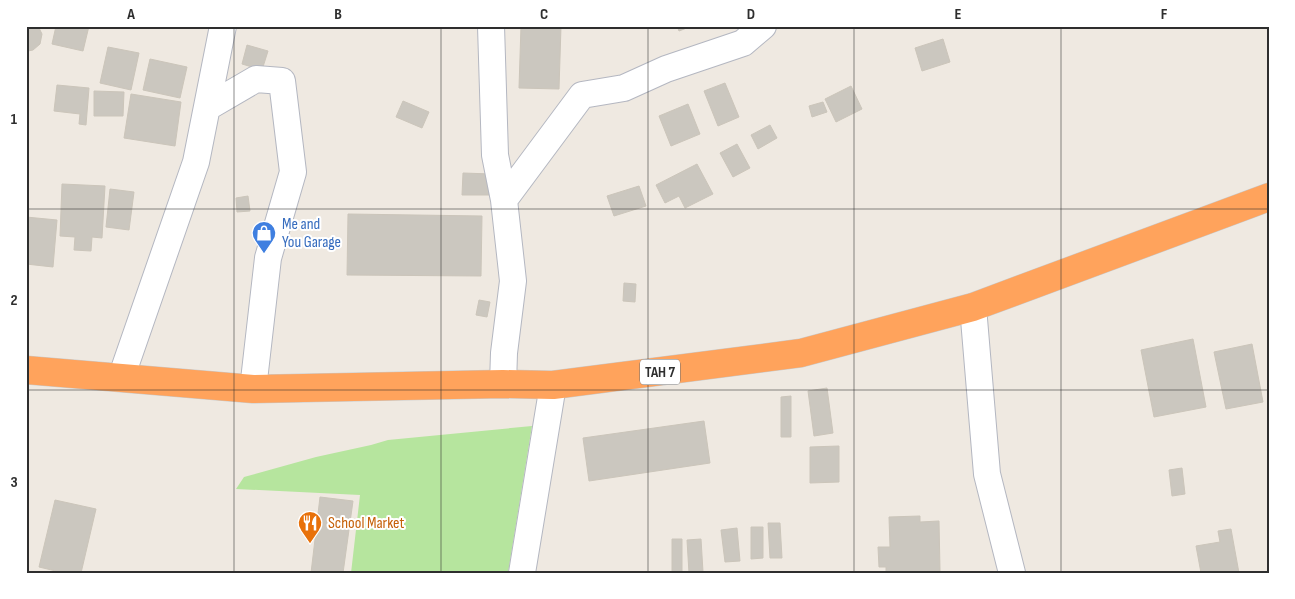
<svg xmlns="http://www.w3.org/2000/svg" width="1295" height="599" font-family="'Sofia Sans Condensed',sans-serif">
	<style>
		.green { fill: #b6e59e }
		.building { fill: #cbc7bf; stroke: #cbc5ba }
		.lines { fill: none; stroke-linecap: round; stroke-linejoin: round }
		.minor-casing { stroke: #b4b7c1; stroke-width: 28 }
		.highway-casing { stroke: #c9c9c9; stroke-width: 29 }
		.minor { stroke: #fff; stroke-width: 26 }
		.highway { stroke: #ffa35c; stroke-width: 28 }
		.grid { fill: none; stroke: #2e2e2e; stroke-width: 1; stroke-opacity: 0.55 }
		.labels { text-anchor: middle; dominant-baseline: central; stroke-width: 4; stroke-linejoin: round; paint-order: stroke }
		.shield { fill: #fff; stroke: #6d6d6d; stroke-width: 1 }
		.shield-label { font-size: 15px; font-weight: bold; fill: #2e2e2e }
		.shop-label { font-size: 16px; fill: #366cbe; stroke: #fff; text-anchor: start }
		.food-label { font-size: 16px; fill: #c56008; stroke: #fff; text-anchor: start }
		.neatline { fill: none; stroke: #2e2e2e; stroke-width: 2 }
		.grid-label { font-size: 16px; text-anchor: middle; font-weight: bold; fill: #2e2e2e }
	</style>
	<rect width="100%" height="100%" fill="#efe9e1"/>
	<path class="green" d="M 532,426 L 508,573 L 351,573 L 360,495 L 236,489 L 244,477 L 316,457 L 371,445 L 388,440 Z"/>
	<path class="building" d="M 26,26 L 38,26 L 42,34 L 40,44 L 33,50 L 28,51 L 26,51 Z
		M 56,26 L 89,26 L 83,51 L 52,44 Z
		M 521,26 L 561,26 L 559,89 L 519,88 Z
		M 677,26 L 692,26 L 679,31 Z
		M 943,39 L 950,62 L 922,71 L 915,48 Z
		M 247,45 L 268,51 L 262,70 L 242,64 Z
		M 108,47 L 139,53 L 131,90 L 100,83 Z
		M 150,59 L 187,67 L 180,98 L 143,90 Z
		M 725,83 L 739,117 L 718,126 L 704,91 Z
		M 57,85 L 89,88 L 86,125 L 79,124 L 80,114 L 54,111 Z
		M 851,86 L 862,109 L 836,122 L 825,99 Z
		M 94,91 L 124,92 L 123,116 L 94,116 Z
		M 131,94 L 181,102 L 175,146 L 124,138 Z
		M 403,101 L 429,112 L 422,128 L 396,117 Z
		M 823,102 L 827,112 L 812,117 L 809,106 Z
		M 688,104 L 700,134 L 671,146 L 659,116 Z
		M 770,125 L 777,138 L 758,149 L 751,135 Z
		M 737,144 L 750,168 L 733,177 L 720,153 Z
		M 697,164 L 713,194 L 685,208 L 679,196 L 665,203 L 656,185 Z
		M 463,173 L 491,174 L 491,195 L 462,195 Z
		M 62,184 L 105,186 L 102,238 L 92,237 L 91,251 L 74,250 L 75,237 L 60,236 Z
		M 639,186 L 646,206 L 614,216 L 607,196 Z
		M 110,189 L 134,192 L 129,230 L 106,227 Z
		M 248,196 L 250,211 L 237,212 L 236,198 Z
		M 348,214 L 482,216 L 481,276 L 347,275 Z
		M 26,217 L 57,220 L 53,267 L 26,264 Z
		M 624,283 L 636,284 L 635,302 L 623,301 Z
		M 479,300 L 490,302 L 487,317 L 476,315 Z
		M 1193,339 L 1206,407 L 1154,417 L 1141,350 Z
		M 1252,344 L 1263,402 L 1226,409 L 1214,352 Z
		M 827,388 L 833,433 L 814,436 L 808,391 Z
		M 791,396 L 791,437 L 781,437 L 781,397 Z
		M 704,421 L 710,463 L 589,481 L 583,438 Z
		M 839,446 L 839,482 L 810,483 L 810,447 Z
		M 1182,468 L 1185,494 L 1172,496 L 1169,470 Z
		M 320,497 L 353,501 L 343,573 L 311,573 Z
		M 55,500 L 96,509 L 81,573 L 64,573 L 39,567 Z
		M 920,516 L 920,522 L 939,521 L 940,571 L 886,573 L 886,567 L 879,567 L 878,547 L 890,547 L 889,517 Z
		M 768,523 L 780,523 L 782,558 L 770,558 Z
		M 751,527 L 763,527 L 763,558 L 751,559 Z
		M 737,528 L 740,561 L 725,562 L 721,530 Z
		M 1231,529 L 1239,573 L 1201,573 L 1196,546 L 1220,542 L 1218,531 Z
		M 672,539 L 682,539 L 682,573 L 672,573 Z
		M 701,539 L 703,572 L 689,573 L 687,540 Z"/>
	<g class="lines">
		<g class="minor-casing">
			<path id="minor" d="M 491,26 L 495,155 L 504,200 L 513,281 L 504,353 L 503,384
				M 208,107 L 256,79 L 282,81 L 293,172 L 268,258 L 253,389
				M 504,200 L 582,95 L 624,88 L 666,69 L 743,43 L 763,26
				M 973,307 L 987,474 L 1012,573
				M 121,378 L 196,162 L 223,26
				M 522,573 L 553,385"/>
		</g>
		<g class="highway-casing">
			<path id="highway" d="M 26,370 L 253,389 L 503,384 L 553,385 L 801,353 L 973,307 L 1269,197"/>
		</g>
		<use href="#minor" class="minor"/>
		<use href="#highway" class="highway"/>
	</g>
	<path class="grid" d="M 234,26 L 234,573M 441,26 L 441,573M 648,26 L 648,573M 854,26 L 854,573M 1061,26 L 1061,573M 26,209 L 1269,209M 26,390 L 1269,390"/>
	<defs>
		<g id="shop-pin" transform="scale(1.25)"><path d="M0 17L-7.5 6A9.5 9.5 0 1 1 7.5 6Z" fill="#3f7fe0" stroke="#fff"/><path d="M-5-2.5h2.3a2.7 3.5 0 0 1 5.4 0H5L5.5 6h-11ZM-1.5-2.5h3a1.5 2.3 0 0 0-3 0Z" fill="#fff"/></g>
		<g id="restaurant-pin" transform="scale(1.25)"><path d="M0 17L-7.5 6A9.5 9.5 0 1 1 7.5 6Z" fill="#e8710a" stroke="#fff"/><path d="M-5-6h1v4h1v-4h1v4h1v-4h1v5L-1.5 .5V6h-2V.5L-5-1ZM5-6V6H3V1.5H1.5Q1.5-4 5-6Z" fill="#fff"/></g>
	</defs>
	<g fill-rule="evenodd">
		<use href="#shop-pin" x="264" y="233"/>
		<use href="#restaurant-pin" x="310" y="523"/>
	</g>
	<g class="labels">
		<rect class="shield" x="640" y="359.5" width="40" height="25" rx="4"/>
		<g class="shield-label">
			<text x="660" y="372">TAH 7</text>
		</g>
		<g class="shop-label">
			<text x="282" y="224">Me and<tspan x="282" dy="18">You Garage</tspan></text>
		</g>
		<g class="food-label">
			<text x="328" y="523">School Market</text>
		</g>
	</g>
	<rect width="1295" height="599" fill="none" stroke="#ffffff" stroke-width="55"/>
	<rect x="28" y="28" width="1240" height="544" class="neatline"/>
	<g class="grid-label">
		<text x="131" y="19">A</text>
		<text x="338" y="19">B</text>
		<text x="544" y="19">C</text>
		<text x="751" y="19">D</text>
		<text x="958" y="19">E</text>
		<text x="1164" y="19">F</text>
		<text x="14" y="124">1</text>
		<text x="14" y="305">2</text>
		<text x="14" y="487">3</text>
	</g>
</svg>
